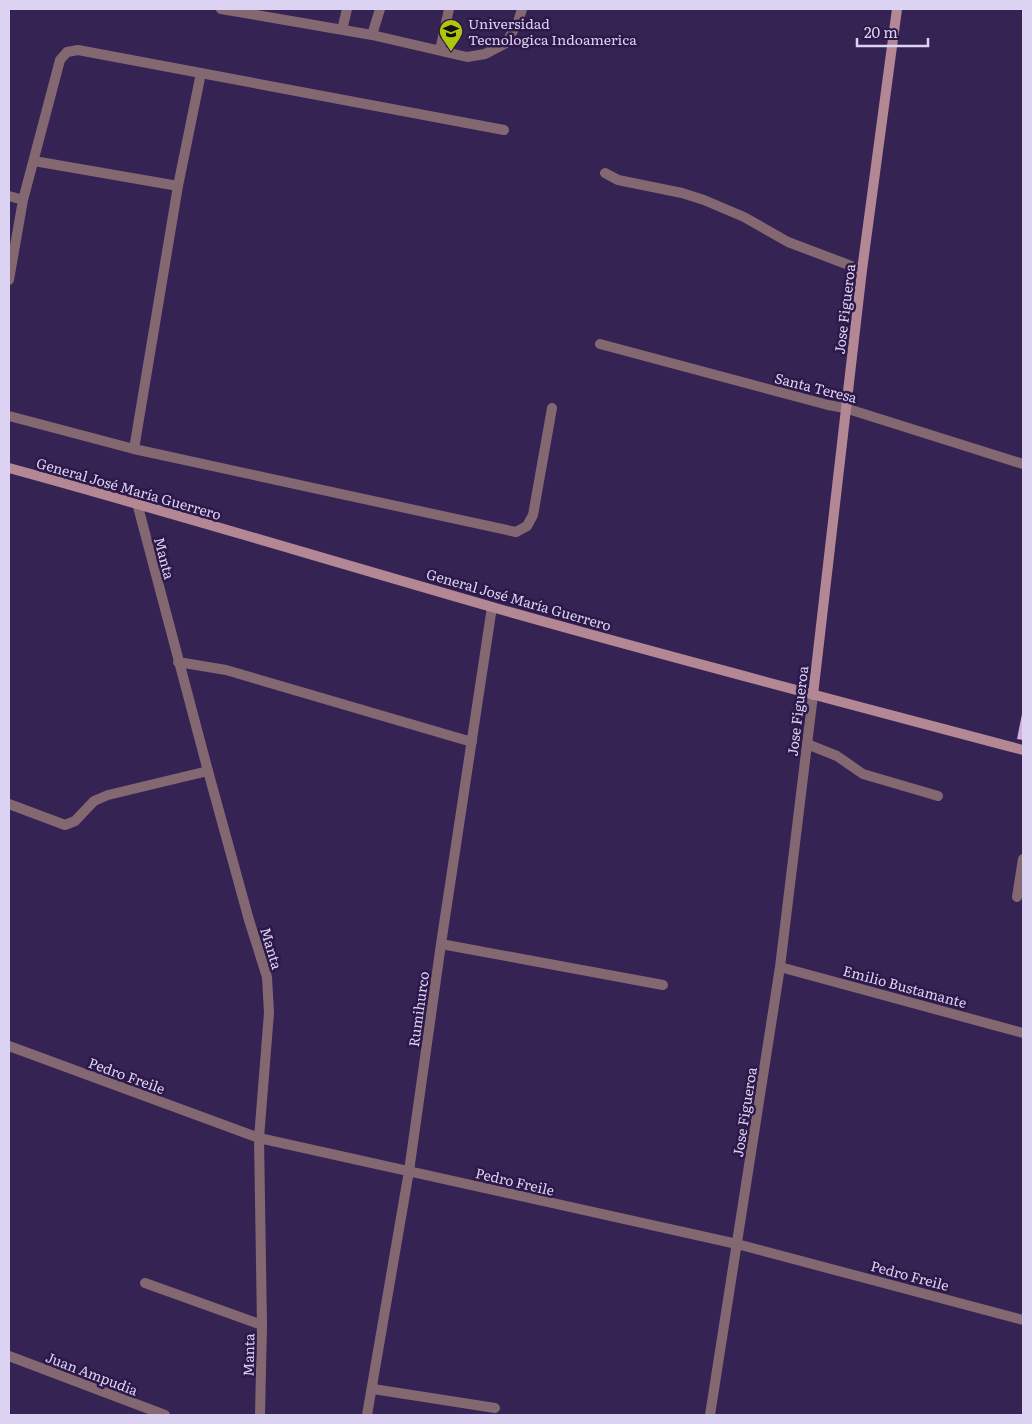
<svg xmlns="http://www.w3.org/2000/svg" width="1032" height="1424" font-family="Literata,serif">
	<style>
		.building { fill: #d5ace1 }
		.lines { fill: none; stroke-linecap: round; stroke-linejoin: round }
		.lane { stroke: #846871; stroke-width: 10 }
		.street { stroke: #846871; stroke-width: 10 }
		.secondary { stroke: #b48795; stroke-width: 10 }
		.labels { text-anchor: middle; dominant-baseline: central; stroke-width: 5; stroke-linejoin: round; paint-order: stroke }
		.poi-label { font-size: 14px; fill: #dcd3f2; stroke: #2c1949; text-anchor: start }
		.street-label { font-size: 14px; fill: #dcd3f2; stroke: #2c1949 }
	</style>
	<rect width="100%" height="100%" fill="#352354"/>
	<path class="building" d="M 1022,714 L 1023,714 L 1023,740 L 1017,739 Z"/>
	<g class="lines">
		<path class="lane" d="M 221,9 L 372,35 L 467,57 L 485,54 L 506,43 L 518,22 L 522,9
			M 342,30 L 347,9
			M 372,35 L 380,9
			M 440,50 L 449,9
			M 201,73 L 178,186 L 134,449 L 516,532 L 527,526 L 533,515 L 552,408
			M 34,161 L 178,186
			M 9,196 L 23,200 L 60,60 L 67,52 L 78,50 L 504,130
			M 9,280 L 23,200
			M 9,416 L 134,449
			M 807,744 L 837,756 L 863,774 L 938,796
			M 9,804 L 65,825 L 75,821 L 94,801 L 108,795 L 208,771
			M 1017,897 L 1023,859
			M 145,1283 L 262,1325
			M 373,1389 L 495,1408"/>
		<path class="street" d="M 605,173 L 618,180 L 682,193 L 704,200 L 744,217 L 788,242 L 862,270
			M 600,344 L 828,405 L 845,408 L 1023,464
			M 137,503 L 208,771 L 249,920 L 267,977 L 269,1013 L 259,1138 L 262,1325 L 260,1415
			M 178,662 L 226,670 L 472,742
			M 441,944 L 663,985
			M 780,967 L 1023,1033
			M 9,1046 L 259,1138 L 737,1244 L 1023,1320
			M 9,1356 L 165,1415
			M 367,1415 L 409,1171 L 441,944 L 492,607
			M 710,1415 L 780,967 L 813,695"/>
		<path class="secondary" d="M 9,468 C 170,512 331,561 492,607 C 668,657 846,703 1023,750
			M 813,695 L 862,270 L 897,9"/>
	</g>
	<defs>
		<g id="university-pin" transform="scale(1.25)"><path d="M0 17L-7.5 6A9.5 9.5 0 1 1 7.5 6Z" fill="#aec60c" stroke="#2c1949"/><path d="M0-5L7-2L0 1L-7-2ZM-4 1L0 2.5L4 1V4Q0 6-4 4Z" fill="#111"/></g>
	</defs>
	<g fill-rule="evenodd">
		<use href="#university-pin" x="451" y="31"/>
	</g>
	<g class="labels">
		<g class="poi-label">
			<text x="468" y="23">Universidad<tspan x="468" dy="16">Tecnologica Indoamerica</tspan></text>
		</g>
		<g class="street-label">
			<text transform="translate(844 309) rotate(-83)">Jose Figueroa</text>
			<text transform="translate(816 387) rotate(14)">Santa Teresa</text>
			<text transform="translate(129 488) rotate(16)">General José María Guerrero</text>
			<text transform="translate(165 558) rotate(75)">Manta</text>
			<text transform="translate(519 599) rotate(16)">General José María Guerrero</text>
			<text transform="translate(797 711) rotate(-83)">Jose Figueroa</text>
			<text transform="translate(272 948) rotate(73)">Manta</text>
			<text transform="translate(905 986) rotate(15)">Emilio Bustamante</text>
			<text transform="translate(418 1009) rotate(-82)">Rumihurco</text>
			<text transform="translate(127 1075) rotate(20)">Pedro Freile</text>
			<text transform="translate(744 1112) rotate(-81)">Jose Figueroa</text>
			<text transform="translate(515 1181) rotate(13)">Pedro Freile</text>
			<text transform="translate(910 1275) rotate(15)">Pedro Freile</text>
			<text transform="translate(248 1355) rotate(-89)">Manta</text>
			<text transform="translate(92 1373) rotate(21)">Juan Ampudia</text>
		</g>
	</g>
	<rect width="1032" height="1424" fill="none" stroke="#dcd3f2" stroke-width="20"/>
	<path d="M857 38v8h71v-8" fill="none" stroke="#dcd3f2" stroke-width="2.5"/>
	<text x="864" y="38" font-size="15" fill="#dcd3f2" stroke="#2c1949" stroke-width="4" paint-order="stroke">20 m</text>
</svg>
